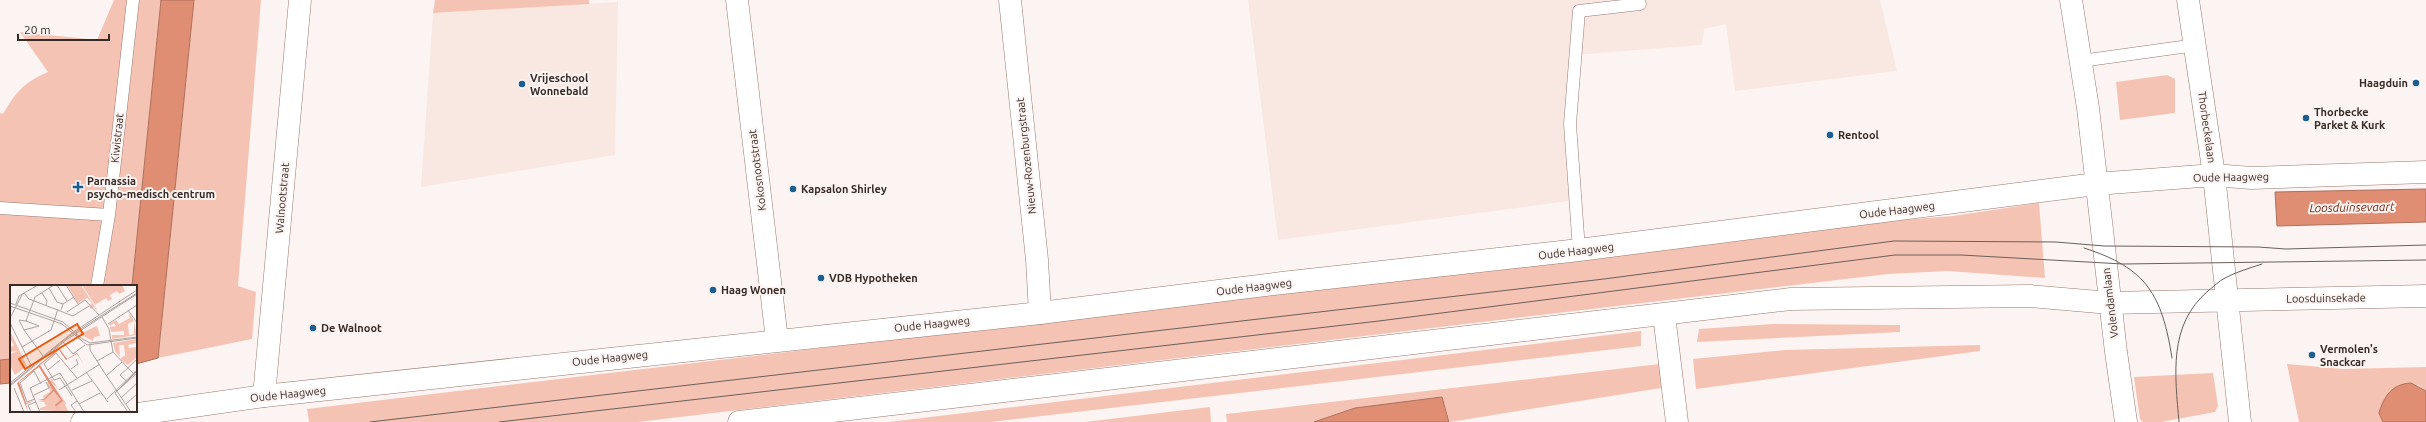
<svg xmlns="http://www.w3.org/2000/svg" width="2426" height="422" font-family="Ubuntu,sans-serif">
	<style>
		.built { fill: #f9e8e2 }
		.green { fill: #f5c3b3 }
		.water { fill: #df8d73; stroke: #ad705c }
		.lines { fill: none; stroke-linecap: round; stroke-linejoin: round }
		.lane-casing { stroke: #987970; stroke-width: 13 }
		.street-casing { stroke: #987970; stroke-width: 23 }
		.secondary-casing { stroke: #987970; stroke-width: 23 }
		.lane { stroke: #fff; stroke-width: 12 }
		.street { stroke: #fff; stroke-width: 22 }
		.secondary { stroke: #fff; stroke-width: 22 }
		.tram { stroke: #6b5f5c; stroke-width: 1 }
		.poi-dot { fill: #1c5d92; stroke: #fbf4f2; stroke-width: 1.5 }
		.labels { text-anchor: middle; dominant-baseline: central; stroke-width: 4; stroke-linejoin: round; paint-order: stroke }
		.poi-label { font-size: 11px; font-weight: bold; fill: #382b27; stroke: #fbf4f2; text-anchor: start }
		.street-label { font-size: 11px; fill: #382b27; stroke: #fbf4f2 }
		.water-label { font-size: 12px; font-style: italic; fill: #742b12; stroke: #fbf4f2 }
		.inset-road { fill: none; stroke: #ada4a1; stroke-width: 1 }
		.view { fill: #e8590c; fill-opacity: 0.15; stroke: #e8590c; stroke-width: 2 }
		.inset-edge { fill: none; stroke: #382b27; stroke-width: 2 }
	</style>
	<rect width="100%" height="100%" fill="#fbf4f2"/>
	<path class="built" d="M 1248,0 L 1880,0 L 1897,71 L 1735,91 L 1726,24 L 1704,29 L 1702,45 L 1574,55 L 1577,200 L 1278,240 Z
		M 618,2 L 615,155 L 421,187 L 433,13 Z"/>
	<path class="green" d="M 114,0 L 161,0 L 132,286 L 11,286 L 11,359 L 0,360 L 0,113 L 3,114 C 17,91 23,83 48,72 L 20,32 L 97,40 Z
		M 194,0 L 261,0 L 238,286 L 256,292 L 252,339 L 158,358 Z
		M 435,0 L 589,0 L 589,4 L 433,13 Z
		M 2167,75 L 2175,79 L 2175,113 L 2120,120 L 2116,82 Z
		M 2039,203 L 2045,278 L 1948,271 L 1888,274 L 638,422 L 309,422 L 307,409 L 1888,221 L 1953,216 Z
		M 1774,324 L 1900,325 L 1900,332 L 1697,342 L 1699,329 Z
		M 1641,331 L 1641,346 L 991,422 L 889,422 Z
		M 1980,345 L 1980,351 L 1696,389 L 1693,359 L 1785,350 Z
		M 1660,364 L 1661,388 L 1450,422 L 1442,397 L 1355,408 L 1314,422 L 1227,422 L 1226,414 Z
		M 2287,364 L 2343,369 L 2426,367 L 2426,391 L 2418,385 L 2385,397 L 2380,413 L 2383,422 L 2299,422 Z
		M 2213,373 L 2218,406 L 2215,412 L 2161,422 L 2143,422 L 2140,419 L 2134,377 Z
		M 1210,407 L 1211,422 L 1085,422 Z"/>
	<path class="water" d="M 161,0 L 194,0 L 158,358 L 136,364 L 136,286 L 132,286 Z
		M 2426,189 L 2426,222 L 2277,226 L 2275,192 Z
		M 11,359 L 11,383 L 0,384 L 0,360 Z
		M 2411,383 L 2426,391 L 2426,422 L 2383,422 L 2379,413 C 2384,396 2392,384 2411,383 Z
		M 1442,397 L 1449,422 L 1314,422 L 1355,408 Z"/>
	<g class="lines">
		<g class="lane-casing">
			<path id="lane" d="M 2081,61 L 2196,45
				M 0,208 L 109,215
				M 1579,250 L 1570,124 L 1579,11 L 1640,4
				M 97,286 L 109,215 L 133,0"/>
		</g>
		<g class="street-casing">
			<path id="street" d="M 737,0 L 777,340
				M 1010,0 L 1037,260 L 1040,313
				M 1664,315 L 1677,422
				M 264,396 L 300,0"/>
		</g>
		<g class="secondary-casing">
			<path id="secondary" d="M 2071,0 L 2088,108 L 2116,352 L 2126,422
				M 2188,0 L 2214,175 L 2240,422
				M 82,422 L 264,396 L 1040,313 L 1282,283 L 1579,250 L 2096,184 L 2214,175 L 2251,178 L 2426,172
				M 739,422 L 1791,299 L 2030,296 L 2110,303 L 2426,296"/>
		</g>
		<use href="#lane" class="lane"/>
		<use href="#street" class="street"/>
		<use href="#secondary" class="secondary"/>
		<path class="tram" d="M 2084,248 C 2147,268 2162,295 2172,358
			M 370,422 L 1604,279 L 1894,241 L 2056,242 L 2104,246 L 2258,247 L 2286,249 L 2426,245
			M 499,422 L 1379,321 L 1895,255 L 1961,255 L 2123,264 L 2426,260
			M 2179,422 C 2175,375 2168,325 2208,291 C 2213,287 2219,281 2225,278 C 2236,272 2250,268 2262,264"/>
	</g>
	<g class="poi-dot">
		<circle cx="2416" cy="83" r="4"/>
		<circle cx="522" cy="84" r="4"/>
		<circle cx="2306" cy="118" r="4"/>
		<circle cx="1830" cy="135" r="4"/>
		<path d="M76 181h4v4h4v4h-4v4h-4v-4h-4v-4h4z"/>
		<circle cx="793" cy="189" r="4"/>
		<circle cx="821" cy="278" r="4"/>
		<circle cx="713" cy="290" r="4"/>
		<circle cx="313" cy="328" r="4"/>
		<circle cx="2312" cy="355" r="4"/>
	</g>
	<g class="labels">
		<g class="poi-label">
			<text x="530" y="78">Vrijeschool<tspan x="530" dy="13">Wonnebald</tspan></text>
			<text x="2408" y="83" text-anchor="end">Haagduin</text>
			<text x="2314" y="112">Thorbecke<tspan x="2314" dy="13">Parket &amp; Kurk</tspan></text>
			<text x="1838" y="135">Rentool</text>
			<text x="87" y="181">Parnassia<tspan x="87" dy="13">psycho-medisch centrum</tspan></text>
			<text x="801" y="189">Kapsalon Shirley</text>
			<text x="829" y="278">VDB Hypotheken</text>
			<text x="721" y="290">Haag Wonen</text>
			<text x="321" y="328">De Walnoot</text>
			<text x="2320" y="349">Vermolen's<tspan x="2320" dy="13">Snackcar</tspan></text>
		</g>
		<g class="street-label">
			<text transform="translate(2207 127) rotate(82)">Thorbeckelaan</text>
			<text transform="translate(117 138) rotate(-84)">Kiwistraat</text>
			<text transform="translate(1026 156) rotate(-96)">Nieuw-Rozenburgstraat</text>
			<text transform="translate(757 170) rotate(-97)">Kokosnootstraat</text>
			<text transform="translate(2231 177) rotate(-1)">Oude Haagweg</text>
			<text transform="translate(282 198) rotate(-85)">Walnootstraat</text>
			<text transform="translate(1897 210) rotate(-7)">Oude Haagweg</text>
			<text transform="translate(1576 251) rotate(-7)">Oude Haagweg</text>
			<text transform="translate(1254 287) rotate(-7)">Oude Haagweg</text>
			<text transform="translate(2326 298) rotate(-1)">Loosduinsekade</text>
			<text transform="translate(2110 303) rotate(-97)">Volendamlaan</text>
			<text transform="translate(932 324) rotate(-6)">Oude Haagweg</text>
			<text transform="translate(610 358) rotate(-6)">Oude Haagweg</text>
			<text transform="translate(288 394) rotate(-6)">Oude Haagweg</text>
		</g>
		<g class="water-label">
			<text transform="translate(2352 207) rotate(-1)">Loosduinsevaart</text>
		</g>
	</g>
	<g transform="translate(10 285)">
		<rect width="127" height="127" fill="#fbf4f2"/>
		<path d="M 57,0 L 71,0 L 89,28 L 84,22 L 81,24 L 79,21 L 82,18 L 77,13 L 68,18 ZM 72,0 L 112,0 L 115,6 L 109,9 L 107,6 L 100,10 L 102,14 L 98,16 L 96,13 L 85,20 ZM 118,27 L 124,36 L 118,39 L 119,50 L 124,49 L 124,37 L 127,50 L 102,54 L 102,50 L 114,50 L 114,46 L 101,47 L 100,42 L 106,41 L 104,38 L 100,41 L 99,39 L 106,35 L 109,39 L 120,33 ZM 87,41 L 90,51 L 84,52 L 83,56 L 69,49 ZM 0,46 L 17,81 L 5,90 L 0,80 L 0,69 L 8,66 L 0,67 L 0,63 L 4,60 L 0,54 ZM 127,54 L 127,58 L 118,60 L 119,63 L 127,62 L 127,72 L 118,80 L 110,74 L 115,70 L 114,60 L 109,60 L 110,72 L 105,66 L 103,58 ZM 42,94 L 49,105 L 41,97 L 56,118 L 55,120 L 59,127 L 30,125 L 30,123 L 36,121 L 34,117 L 27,116 L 34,115 L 33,111 L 40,107 L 37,97 Z" fill="#f5c3b3"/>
		<path d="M 49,63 L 57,74 L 67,68 L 74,80 L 67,69 L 56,75 L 49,65 L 30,80 L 53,116 L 46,121 L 50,127 L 45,120 L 51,115 L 44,106 L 34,115 L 27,115 L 34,114 L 43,105 L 29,82 L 9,97 L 16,118 L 24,116 L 16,119 L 18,127 L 7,98 Z" fill="#df8d73"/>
		<path class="inset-road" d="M 47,0 L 57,16M 56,0 L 68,19M 39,3 L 47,17M 14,8 L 19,14 L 63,31 L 79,21M 32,8 L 37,16 L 36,20M 47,17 L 53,19 L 51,25M 0,18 L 53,37 L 71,53 L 80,58 L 127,52M 6,19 L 9,11 L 28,0M 53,19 L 64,12M 0,21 L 52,39 L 77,60 L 127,53M 118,25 L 127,38M 57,27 L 75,15 L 89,30M 92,32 L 99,44 L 103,67 L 118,83 L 127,74M 0,33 L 12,10M 9,35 L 16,36 L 29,41 L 14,45 ZM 16,36 L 25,12 L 44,0M 0,38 L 21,80M 98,39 L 127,20M 14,45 L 33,71M 67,47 L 66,51 L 73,57M 53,57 L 63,69 L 75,60M 80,59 L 80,65 L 94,87M 12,62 L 41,45 L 48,24M 87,76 L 103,67M 61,84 L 68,79 L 66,74M 38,85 L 50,75M 76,87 L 98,117M 94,87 L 121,127M 96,91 L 112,77M 116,96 L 110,90 L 118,83 L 123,88M 0,98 L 62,48 L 127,5M 0,100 L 58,52 L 127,8M 0,101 L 56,55 L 127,9M 4,103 L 14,127M 49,105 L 90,79M 62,105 L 82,96M 106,107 L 127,88M 24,110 L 39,103 L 36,97M 62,111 L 50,93 L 44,95 L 34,79 L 46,68 L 67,93M 111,113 L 127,98M 25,114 L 17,117 L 10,98 L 24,86 L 31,99M 97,114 L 127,85M 69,119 L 90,108M 116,119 L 127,109M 21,127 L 18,120 L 26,117M 30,127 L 20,103 L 50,88 L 74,127M 66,127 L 61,120 L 67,116M 118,127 L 105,108 L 127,86"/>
		<path class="view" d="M 67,39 L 73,49 L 15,84 L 9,74 Z"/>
		<rect width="127" height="127" class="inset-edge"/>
	</g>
	<path d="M18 34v6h91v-6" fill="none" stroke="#382b27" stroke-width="2"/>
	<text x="24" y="34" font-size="12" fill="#382b27" stroke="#fbf4f2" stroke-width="3" paint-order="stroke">20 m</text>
</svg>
